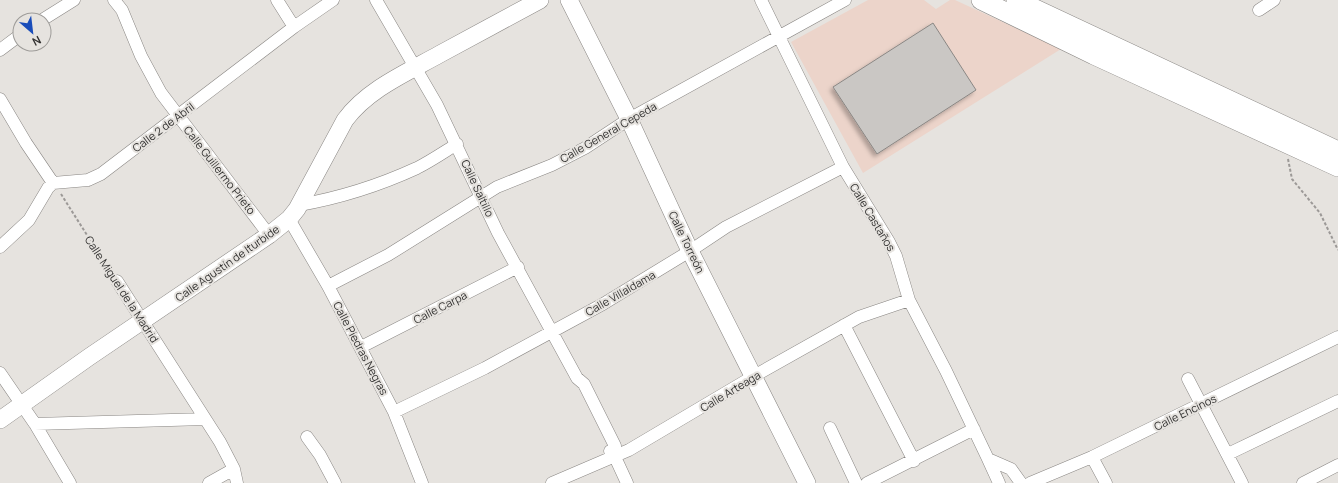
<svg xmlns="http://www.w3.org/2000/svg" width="1338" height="483" font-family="Manrope,sans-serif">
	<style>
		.industrial { fill: #ecd4ca }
		.building { fill: #cac7c4; stroke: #8a8784; filter: url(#shadow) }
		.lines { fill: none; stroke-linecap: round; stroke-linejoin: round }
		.street-casing { stroke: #898683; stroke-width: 13 }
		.secondary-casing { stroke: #898683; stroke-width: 18 }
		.primary-casing { stroke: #898683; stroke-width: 20 }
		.path { stroke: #9c9997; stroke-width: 2; stroke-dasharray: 3 2; stroke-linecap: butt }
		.street { stroke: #fff; stroke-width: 12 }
		.secondary { stroke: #fff; stroke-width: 17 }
		.primary { stroke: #fff; stroke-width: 19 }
		.labels { text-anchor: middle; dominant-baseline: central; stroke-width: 4; stroke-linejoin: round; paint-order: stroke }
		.street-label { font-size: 11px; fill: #323130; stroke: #e6e3df }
	</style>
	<defs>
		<filter id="shadow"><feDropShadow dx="-3" dy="3" stdDeviation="2" flood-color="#0004"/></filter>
	</defs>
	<rect width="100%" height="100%" fill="#e6e3df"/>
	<path class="industrial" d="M 868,0 L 924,0 L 936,9 L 950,0 L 955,0 L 1061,49 L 863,173 L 791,42 Z"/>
	<path class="building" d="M 933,23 L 976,90 L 877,154 L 833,87 Z"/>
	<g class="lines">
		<g class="street-casing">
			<path id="street" d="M 114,0 L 122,10 L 141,56 L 161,93 L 269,235
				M 277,0 L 294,27
				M 376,0 L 437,105 L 498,233 L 577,378 L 584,384 L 615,446 L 615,457
				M 761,0 L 843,167 L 889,242 L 896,256 L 909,300 L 946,371 L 988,459 L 1011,469 L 1021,483
				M 1259,10 L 1274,0
				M 42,20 L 74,0
				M 0,50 L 20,35
				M 0,99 L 26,143 L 53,183
				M 299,205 C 339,198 380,185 417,168 C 431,161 444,152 457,144
				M 289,219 L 328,286 L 394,412 L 422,483
				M 0,247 L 29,220 L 48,188 L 53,183 L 88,180 L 101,174 L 294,27 L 333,0
				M 117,281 L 220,442 L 234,469 L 237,483
				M 328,286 L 388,255 L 497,187 L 552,165 L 585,148 L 629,119 L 845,0
				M 844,325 L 914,461
				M 361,347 L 518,267
				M 0,373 L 35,424 L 70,483
				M 1188,379 L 1242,483
				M 394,412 L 485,368 L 603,304 L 690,251 L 726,227 L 843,167
				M 35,424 L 205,419
				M 830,428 L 856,483
				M 307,437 L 320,455 L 335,483
				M 610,451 L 615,457 L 627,483
				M 1228,454 L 1338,401
				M 1092,457 L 1106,483
				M 988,459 L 999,483
				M 209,483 L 234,469
				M 552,483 L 629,450 L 754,376 L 859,317 L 909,300
				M 867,483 L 974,429
				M 1030,483 L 1092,457 L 1338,337
				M 1303,483 L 1338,465"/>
		</g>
		<g class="secondary-casing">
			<path id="secondary" d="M 569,0 L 629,119 L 690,251 L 807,483
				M 0,420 L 89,357 L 269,235 L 289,219 L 297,209 L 345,120 C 368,89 406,73 440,54 C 473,36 507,18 540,0"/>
		</g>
		<g class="primary-casing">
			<path id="primary" d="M 981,0 L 1094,55 L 1338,167
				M 1016,0 L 1338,151"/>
		</g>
		<path class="path" d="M 1288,159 L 1292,179 L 1320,213 L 1338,250
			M 61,194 L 111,273"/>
		<use href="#street" class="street"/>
		<use href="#secondary" class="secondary"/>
		<use href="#primary" class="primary"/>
	</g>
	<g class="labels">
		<g class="street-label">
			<text transform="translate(163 127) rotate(-37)">Calle 2 de Abril</text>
			<text transform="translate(608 132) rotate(-30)">Calle General Cepeda</text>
			<text transform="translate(220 170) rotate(52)">Calle Guillermo Prieto</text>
			<text transform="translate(478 188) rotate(65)">Calle Saltillo</text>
			<text transform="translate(873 217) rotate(59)">Calle Castaños</text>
			<text transform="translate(687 242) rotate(64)">Calle Torreón</text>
			<text transform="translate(227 263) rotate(-35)">Calle Agustín de Iturbide</text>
			<text transform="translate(122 289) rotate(57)">Calle Miguel de la Madrid</text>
			<text transform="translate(620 293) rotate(-30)">Calle Villaldama</text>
			<text transform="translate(440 307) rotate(-27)">Calle Carpa</text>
			<text transform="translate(361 348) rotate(62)">Calle Piedras Negras</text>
			<text transform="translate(730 391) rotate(-31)">Calle Arteaga</text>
			<text transform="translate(1185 412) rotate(-26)">Calle Encinos</text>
		</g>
	</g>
	<g transform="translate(32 32) rotate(152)"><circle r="19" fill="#e6e3df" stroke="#9e9c99"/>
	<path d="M0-3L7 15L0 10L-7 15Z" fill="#1a4dba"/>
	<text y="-6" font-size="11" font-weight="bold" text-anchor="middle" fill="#323130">N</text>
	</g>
</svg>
